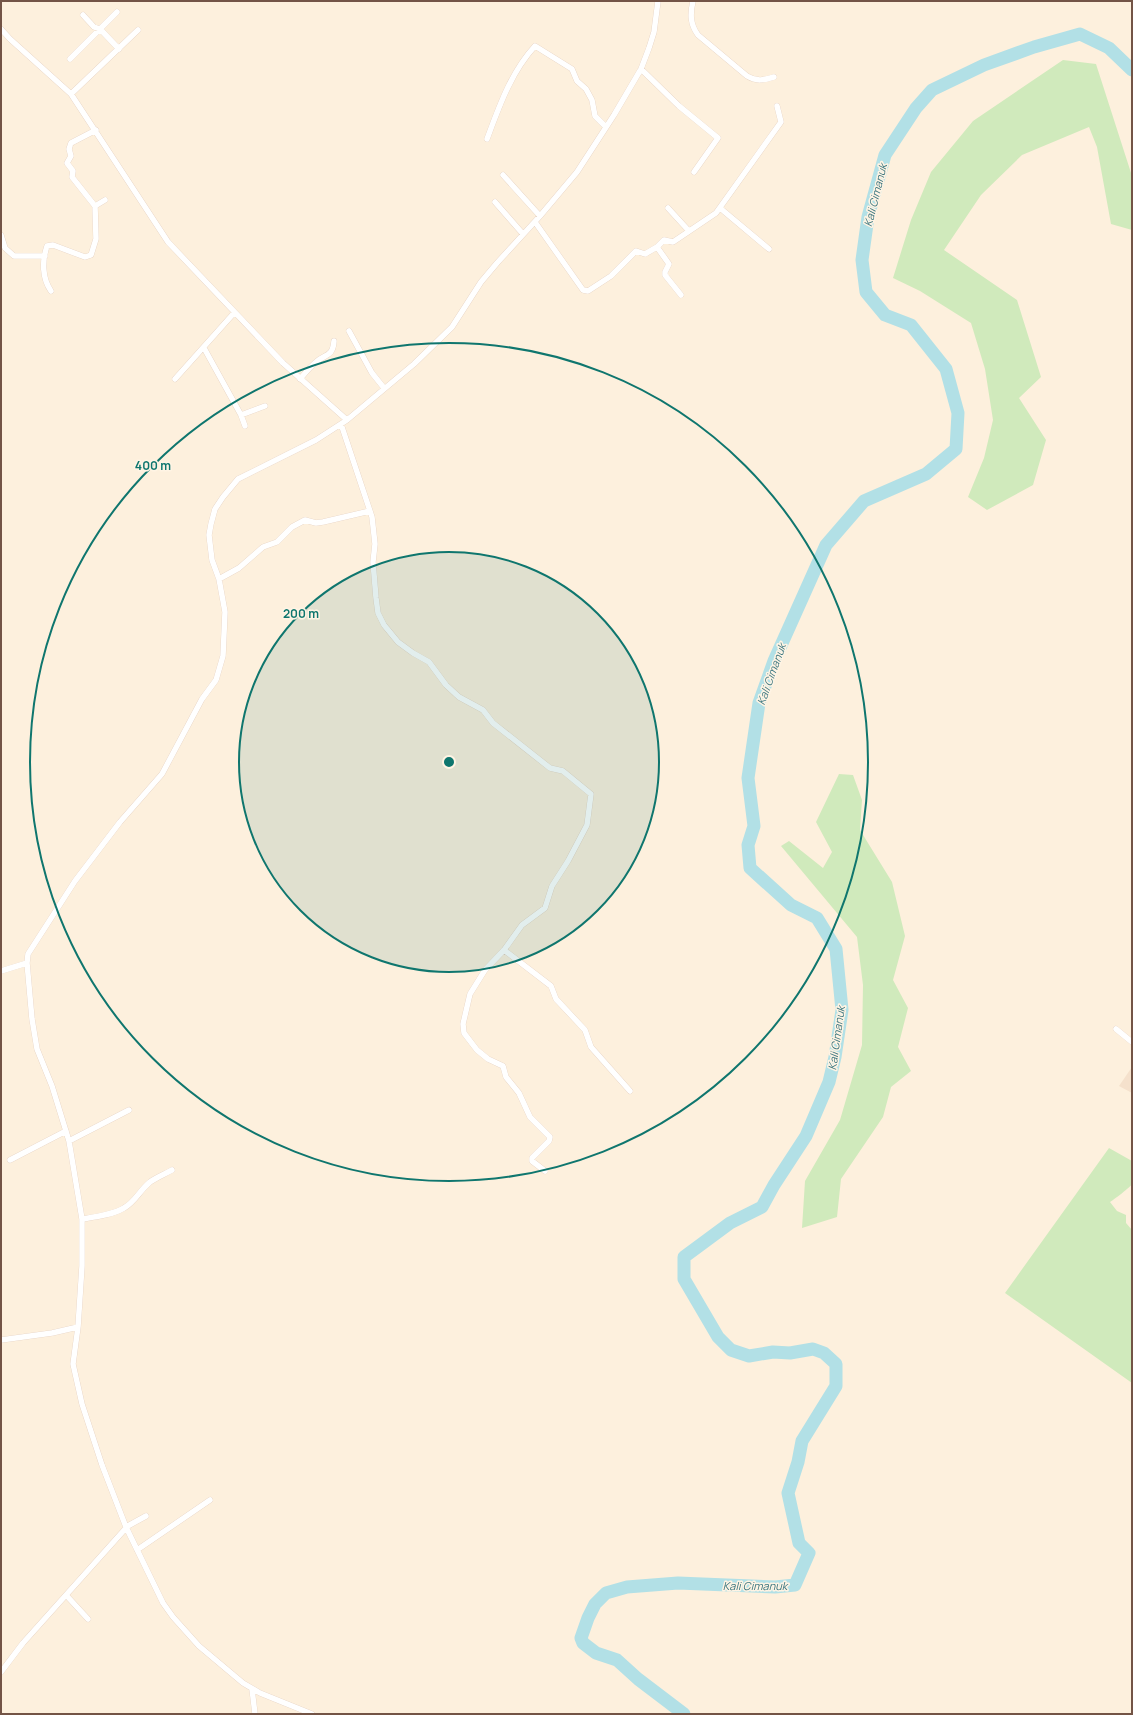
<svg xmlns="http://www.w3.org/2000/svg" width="1133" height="1715" font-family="Manrope,sans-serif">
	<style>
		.residential { fill: #f5e1cc }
		.green { fill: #d0eabc }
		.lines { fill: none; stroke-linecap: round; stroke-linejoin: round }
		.river { stroke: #b2e0e6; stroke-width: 13 }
		.minor-casing { stroke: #e3cdbd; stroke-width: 6 }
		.minor { stroke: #fff; stroke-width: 5.5 }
		.ring { fill: none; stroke: #0f766e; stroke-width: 2 }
		.labels { text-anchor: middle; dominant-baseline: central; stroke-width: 3; stroke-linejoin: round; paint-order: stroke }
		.water-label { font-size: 11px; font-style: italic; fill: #3c7780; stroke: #fff4e4 }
		.centre { fill: #0f766e; stroke: #fff4e4; stroke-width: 2 }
		.ring-label { font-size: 12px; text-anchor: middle; font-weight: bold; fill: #0f766e; stroke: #fff4e4; stroke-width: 3; stroke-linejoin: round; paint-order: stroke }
	</style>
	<rect width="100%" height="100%" fill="#fdf0dd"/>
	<path class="residential" d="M 1132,1067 L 1132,1093 L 1119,1086 Z"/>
	<path class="green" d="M 1063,60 L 1096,64 L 1132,176 L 1132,230 L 1111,224 L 1097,147 L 1089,127 L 1022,155 L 981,195 L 944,250 L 1017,300 L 1041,377 L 1019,398 L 1046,440 L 1033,485 L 987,510 L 968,497 L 984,458 L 993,420 L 985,369 L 971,323 L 920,291 L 893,278 L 911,220 L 931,172 L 973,121 Z
		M 839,774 L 853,775 L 862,800 L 860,830 L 892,882 L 905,936 L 893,980 L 908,1008 L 898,1047 L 911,1071 L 891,1087 L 883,1117 L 841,1179 L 837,1217 L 802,1228 L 805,1181 L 840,1120 L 862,1045 L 863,985 L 857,937 L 781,846 L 789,841 L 823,868 L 832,852 L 816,822 Z
		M 1109,1148 L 1132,1161 C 1132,1167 1133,1178 1132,1184 C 1132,1186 1112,1201 1110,1202 L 1117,1211 L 1126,1215 L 1126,1223 L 1132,1230 L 1132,1383 L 1005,1293 Z"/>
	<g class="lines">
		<path class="river" d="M 684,1714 L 638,1679 L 617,1660 L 596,1653 L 583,1643 L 581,1638 L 588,1618 L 595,1604 L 606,1593 L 627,1587 L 678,1583 L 775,1587 L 795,1585 L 809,1553 L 799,1543 L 788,1493 L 798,1462 L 802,1441 L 836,1386 L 836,1364 L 824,1353 L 813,1349 L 790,1353 L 773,1352 L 749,1356 L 731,1350 L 718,1337 L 684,1279 L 684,1257 L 730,1223 L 762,1207 L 774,1185 L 806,1136 L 829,1082 L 835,1057 L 842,1010 L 836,949 L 817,918 L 791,905 L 750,868 L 748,845 L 754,826 L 748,778 L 759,703 L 774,661 L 826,545 L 864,501 L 926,474 L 956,449 L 958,413 L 946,369 L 911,325 L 885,315 L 866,292 L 862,260 L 868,217 L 885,155 L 916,108 L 932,90 L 984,65 L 1034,47 L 1080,34 L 1109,48 L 1132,70"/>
		<g class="minor-casing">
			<path id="minor" d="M 693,1 C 690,14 690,24 698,35 L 747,76 C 757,82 764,80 774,77
				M 83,15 L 94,27 L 100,29 L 119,49
				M 1,29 L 10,39 L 71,94 L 168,242 L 283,363 L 347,420
				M 70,59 L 117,12
				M 641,69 L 679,106 L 718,138 L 694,172
				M 71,94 L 138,30
				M 487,139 C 499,107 511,72 535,46 L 572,69 L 577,81 L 586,89 L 592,100 L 595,116 L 606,127
				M 503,175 L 540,216
				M 495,202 L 523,234
				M 95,206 L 105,200
				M 668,208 L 689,231
				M 720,208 L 769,249
				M 535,222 L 583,290 L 588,291 L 611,276 L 636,251 L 645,254 L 657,247 L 664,240 L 673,242 L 716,213 L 781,122 L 777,106
				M 1,235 L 5,248 L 14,256 L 45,256
				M 657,247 L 669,264 L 665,272 L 665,275 L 681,295
				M 51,291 C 42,278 42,261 47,246 L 53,245 L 85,257 L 91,255 L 96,239 L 95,206 L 72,177 L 73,171 L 67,163 L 71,156 L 69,149 L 71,143 L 96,130
				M 349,331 L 372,373 L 384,388
				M 204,348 L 241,415 L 245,426
				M 175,379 L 234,313
				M 300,379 C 305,373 310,367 316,362 C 325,354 333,357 334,341
				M 241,415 L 265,406
				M 341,424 L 372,517 L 375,544 L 373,562 L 376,598 L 378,613 L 384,625 L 398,642 L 413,653 L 429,662 L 446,685 L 459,697 L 483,710 L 493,723 L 550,768 L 563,771 L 591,794 L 587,825 L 568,861 L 552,886 L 545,908 L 522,925 L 504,950 L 485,970 L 470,994 L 463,1024 L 464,1033 L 477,1050 L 488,1059 L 503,1066 L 506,1077 L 519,1093 L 530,1117 L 550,1137 L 549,1141 L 532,1158 L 532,1161 L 545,1171
				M 219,579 L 239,568 L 263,547 L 277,542 L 292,527 L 305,520 L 316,523 L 323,522 L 370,511
				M 504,950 L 551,986 L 556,999 L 585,1030 L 591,1047 L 630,1091
				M 1,971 L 27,963
				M 1116,1029 L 1132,1042
				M 69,1141 L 129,1110
				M 10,1160 L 66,1131
				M 82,1219 C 95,1217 112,1215 124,1208 C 135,1202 140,1190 150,1182 C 157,1177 165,1174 172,1170
				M 1,1340 L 52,1333 L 78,1327
				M 126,1527 L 146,1516
				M 137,1550 L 210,1500
				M 66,1595 L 88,1619
				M 1,1672 L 23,1643 L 126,1528
				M 252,1689 L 255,1714
				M 312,1714 L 260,1693 L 243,1683 L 199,1646 L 173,1617 L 163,1603 L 126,1527 L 102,1465 L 82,1404 L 73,1364 L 78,1327 L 82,1266 L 82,1219 L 69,1141 L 52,1086 L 37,1049 L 32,1019 L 27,963 L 28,954 L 75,881 L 120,822 L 162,774 L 202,699 L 216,680 L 223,656 L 225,612 L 219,579 L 212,560 L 209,535 L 211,524 L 215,509 L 223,497 L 238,479 L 316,440 L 347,420 L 414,364 L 452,327 L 481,282 L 497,263 L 540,216 L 577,172 L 614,115 L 641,69 L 649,48 L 654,32 L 658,1"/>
		</g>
		<use href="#minor" class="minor"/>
	</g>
	<circle cx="449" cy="762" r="210" fill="#0f766e" fill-opacity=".12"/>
	<g class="ring">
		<circle cx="449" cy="762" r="210"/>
		<circle cx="449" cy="762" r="419"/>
	</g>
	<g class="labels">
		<g class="water-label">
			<text transform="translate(875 195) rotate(-76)">Kali Cimanuk</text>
			<text transform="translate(771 674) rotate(-70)">Kali Cimanuk</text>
			<text transform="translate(836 1038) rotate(-82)">Kali Cimanuk</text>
			<text x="755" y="1585">Kali Cimanuk</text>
		</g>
	</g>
	<circle cx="449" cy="762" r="6" class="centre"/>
	<g class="ring-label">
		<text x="153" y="470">400 m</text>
		<text x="301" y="618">200 m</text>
	</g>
	<rect width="1133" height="1715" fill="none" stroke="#735446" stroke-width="4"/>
</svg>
